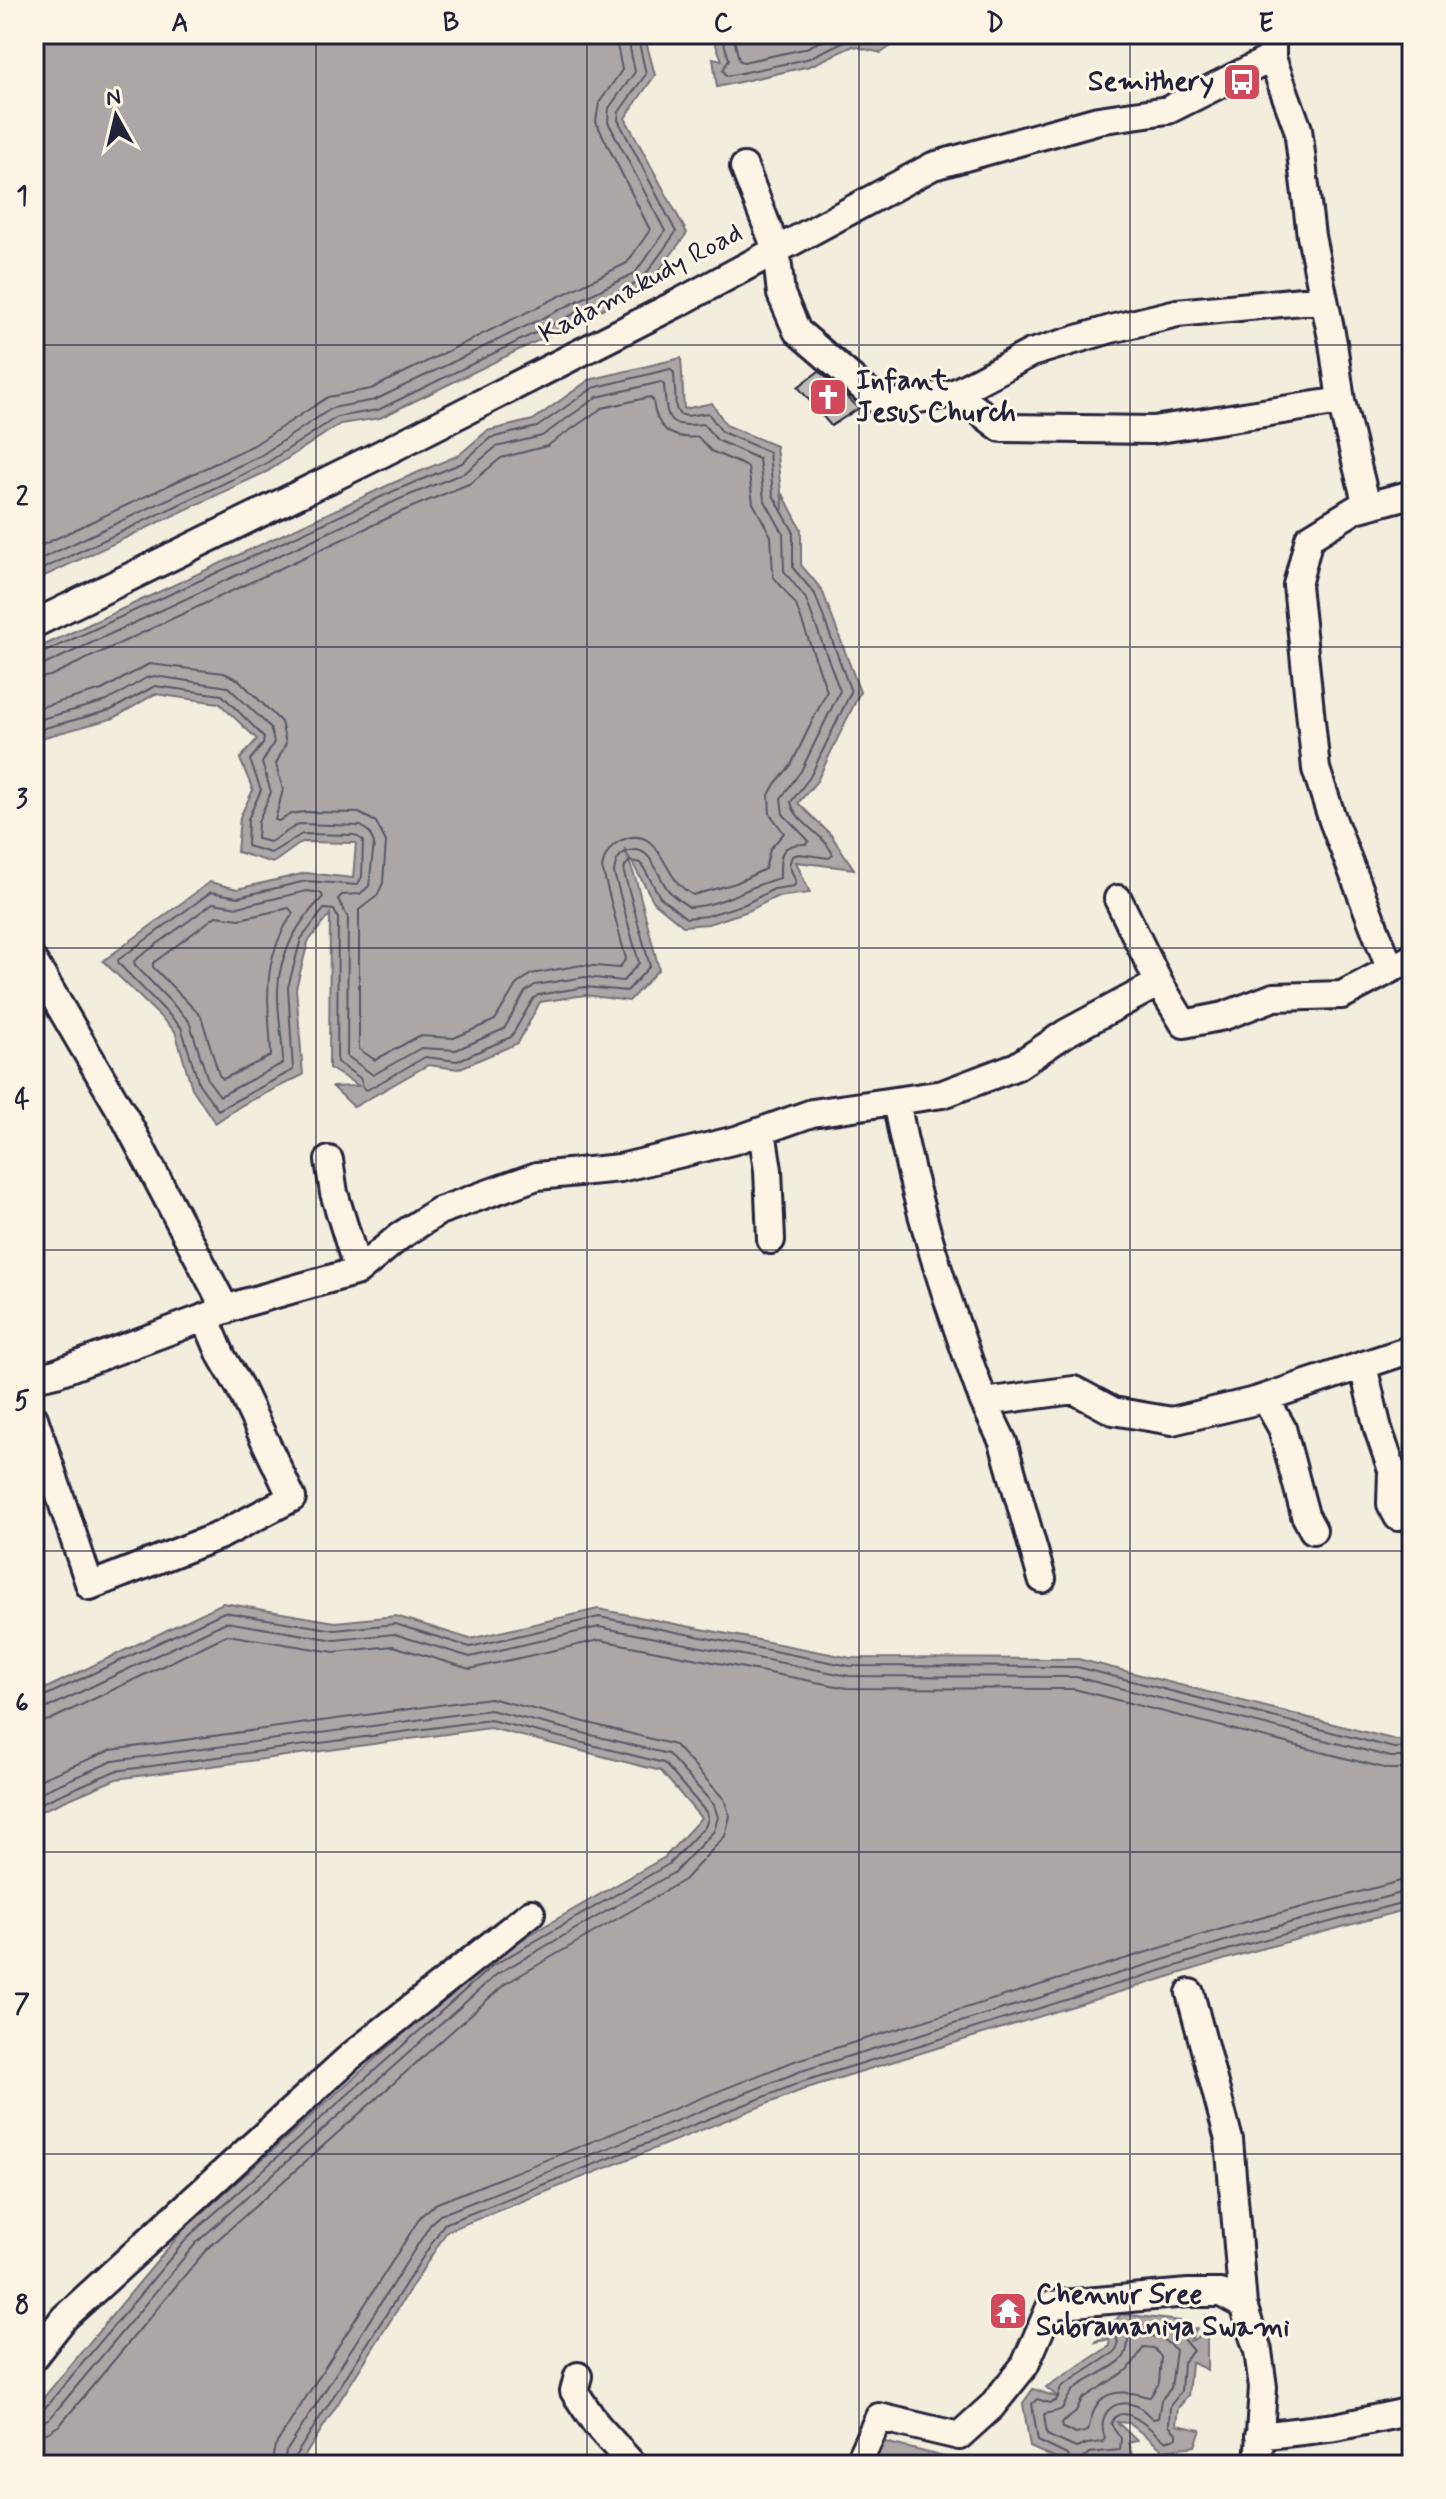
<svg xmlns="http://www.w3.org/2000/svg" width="1446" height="2499" font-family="Mynerve,sans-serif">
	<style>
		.water { fill: #aca7a6; stroke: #75727b; stroke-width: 2 }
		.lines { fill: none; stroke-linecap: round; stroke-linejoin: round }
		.shore { stroke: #595766; stroke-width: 2 }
		.building { fill: #bfbab6; stroke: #22223b; stroke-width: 2 }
		.minor-casing { stroke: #22223b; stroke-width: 32 }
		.minor { stroke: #fcf5e5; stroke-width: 26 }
		.grid { fill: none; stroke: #22223b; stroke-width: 2; stroke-opacity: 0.55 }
		.labels { text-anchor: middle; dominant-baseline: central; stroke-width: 6; stroke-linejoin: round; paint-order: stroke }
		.poi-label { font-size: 28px; font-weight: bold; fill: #22223b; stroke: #fcf5e5; text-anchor: start }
		.street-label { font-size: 28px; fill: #22223b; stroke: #fcf5e5 }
		.neatline { fill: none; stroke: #22223b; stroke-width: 3 }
		.grid-label { font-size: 26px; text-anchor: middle; font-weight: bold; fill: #22223b }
	</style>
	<rect width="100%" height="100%" fill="#f3edde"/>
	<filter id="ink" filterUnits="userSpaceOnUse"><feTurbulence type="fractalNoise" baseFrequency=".0125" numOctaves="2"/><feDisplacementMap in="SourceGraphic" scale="16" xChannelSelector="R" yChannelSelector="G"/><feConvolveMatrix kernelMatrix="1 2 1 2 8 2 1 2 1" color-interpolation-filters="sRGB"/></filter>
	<g filter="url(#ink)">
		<path class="water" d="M 34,34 L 644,34 L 655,75 L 625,118 L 687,233 L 647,287 L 380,418 L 340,424 L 268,471 L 34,581 Z
			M 722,34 L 894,34 L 894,44 L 881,53 L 853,46 L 810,66 L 717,87 L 713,58 L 722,60 L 714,40 Z
			M 681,358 L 684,409 L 712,403 L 726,425 L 776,446 L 783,510 L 783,494 L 801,529 L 801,565 L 822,590 L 860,692 L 817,781 L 798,803 L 831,835 L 854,869 L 796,862 L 810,893 L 776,897 L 748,911 L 708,924 L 683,926 L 654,902 L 624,848 L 636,880 L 659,969 L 629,1001 L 585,995 L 540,1002 L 518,1043 L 458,1069 L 428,1065 L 354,1107 L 333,1087 L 359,1086 L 329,1068 L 330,914 L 308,942 L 296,988 L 303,1075 L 242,1105 L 215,1123 L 192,1088 L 175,1031 L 103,961 L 210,882 L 237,889 L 306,873 L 353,878 L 356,843 L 302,842 L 273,863 L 237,852 L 240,817 L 253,790 L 240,759 L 257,739 L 219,703 L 155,694 L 114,718 L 34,740 L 34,650 L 393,483 L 459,455 L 487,431 L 533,420 L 589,380 Z
			M 223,1603 L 335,1622 L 396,1616 L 470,1639 L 598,1609 L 851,1658 L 1078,1659 L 1396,1740 L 1412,1739 L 1412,1908 L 1246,1953 L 807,2088 L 447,2231 L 299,2465 L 34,2465 L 34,2409 L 184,2229 L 487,1959 L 665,1857 L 701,1818 L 661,1771 L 490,1728 L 116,1779 L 34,1814 L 34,1694 Z
			M 1121,2314 L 1181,2321 L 1176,2331 L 1197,2328 L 1190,2341 L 1207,2334 L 1207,2370 L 1191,2362 L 1188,2396 L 1178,2408 L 1176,2425 L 1201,2430 L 1195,2446 L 1163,2450 L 1129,2423 L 1117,2422 L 1137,2441 L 1128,2443 L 1136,2465 L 1116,2465 L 1113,2459 L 1067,2464 L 1030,2447 L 1023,2403 L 1033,2389 L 1059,2398 L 1046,2387 L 1110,2346 L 1109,2339 L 1096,2342 Z
			M 881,2441 L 976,2465 L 870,2465 Z"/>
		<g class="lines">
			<path class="shore" d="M 726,34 L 724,43 L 729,59 L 723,70 L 727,76 L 807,59 L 851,38 L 879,44 L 885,40 L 886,34
				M 736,34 L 735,43 L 739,60 L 743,62 L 804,49 L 836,34
				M 34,549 L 254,445 L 328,397 L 371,389 L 627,263 L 650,230 L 596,122 L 599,103 L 622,70 L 615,34
				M 34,562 L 260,456 L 332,408 L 375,400 L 635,273 L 665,231 L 608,122 L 609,108 L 635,72 L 627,34
				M 34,573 L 265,464 L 337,417 L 378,410 L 641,281 L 676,232 L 618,120 L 619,112 L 646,74 L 637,34
				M 34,657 L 396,490 L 462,463 L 490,438 L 537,427 L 593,388 L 670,369 L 674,373 L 676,408 L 679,414 L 687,416 L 708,413 L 722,432 L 769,452 L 773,495 L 793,531 L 793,568 L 815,594 L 851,692 L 810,777 L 791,802 C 795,823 825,834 833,855 L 829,858 L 799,854 L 792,856 L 789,865 L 796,882 L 794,886 L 774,889 L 745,904 L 706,916 L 686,918 L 660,897 L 641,863 L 630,861 L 625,866 L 624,873 L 650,966 L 627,991 L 585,987 L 538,995 L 533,999 L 511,1037 L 457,1061 L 425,1057 L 367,1090 L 364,1088 L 360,1078 L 337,1062 L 338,918 L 334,910 L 324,909 L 301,939 L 288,987 L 293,1070 L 218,1110 L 199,1084 L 181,1027 L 119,964 L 118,960 L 211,892 L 238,897 L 306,881 L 357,885 L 362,877 L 363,840 L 354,835 L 302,834 L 271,853 L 247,846 L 248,819 L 261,790 L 250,760 L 263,744 L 264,737 L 222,695 L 155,686 L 111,710 L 34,731
				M 34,667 L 44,665 L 400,499 L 466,472 L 496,447 L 542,436 L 597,397 L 661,382 L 664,385 C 667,420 666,428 703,424 L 717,440 L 759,459 L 764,499 L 783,533 L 784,571 L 806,599 L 840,691 L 801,771 L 781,798 L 783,814 L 809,841 L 806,844 C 778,843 780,857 780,878 C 749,885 723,906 689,907 C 683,903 674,897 669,891 C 657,878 652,841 626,852 C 617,856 615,864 614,873 L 639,963 L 623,981 L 585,977 L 535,985 L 525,992 L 504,1029 L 456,1050 L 421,1048 L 373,1075 L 347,1056 L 348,918 L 338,899 L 342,895 L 360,894 L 369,886 L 374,843 L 369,832 L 361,826 L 299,824 L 270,842 L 257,839 L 258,822 L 271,792 L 262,763 L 274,742 L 270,727 L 228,687 L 155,676 L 146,678 L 107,701 L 34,721
				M 34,679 L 50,676 L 405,510 L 471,483 L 501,458 L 547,446 L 602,408 L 650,397 L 653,400 C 656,428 670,440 698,437 L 711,451 L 748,467 L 753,503 L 771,536 L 773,576 L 796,605 L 827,691 L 791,765 L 775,784 L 769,795 L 770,814 L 784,833 L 770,849 L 765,869 L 736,883 L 693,895 C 688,892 682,888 678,883 C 662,865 655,822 618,842 C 608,848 604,857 602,868 L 626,959 L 619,968 L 582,965 L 531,974 L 516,985 L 495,1020 L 454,1038 L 419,1036 L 375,1060 L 359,1049 L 359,910 L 377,896 L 383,883 L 386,842 L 376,822 L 359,813 L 304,812 L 291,814 L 279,821 L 275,820 L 283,790 L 276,764 L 286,743 L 281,722 L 239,680 L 224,673 L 149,664 L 102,690 L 34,709
				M 307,891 L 321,893 L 323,897 C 299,920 279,954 278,989 C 277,1014 283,1039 283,1063 L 220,1096 L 208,1080 L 189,1021 L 135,965 L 134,961 L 213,903 L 238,907 Z
				M 289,908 L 293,913 C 259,964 269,1000 271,1056 L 223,1079 L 219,1075 L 201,1016 L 153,967 L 153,963 L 216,916 L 240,919 Z
				M 34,1701 L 224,1612 L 335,1630 L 395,1624 L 470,1647 L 599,1617 L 850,1666 L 1077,1667 L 1394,1748 L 1412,1747
				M 34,1711 L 45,1709 L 226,1622 L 335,1640 L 394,1634 L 470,1657 L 599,1627 L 849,1676 L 1076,1677 L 1391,1757 L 1412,1757
				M 34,1723 L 50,1720 L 227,1635 L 334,1652 L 393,1646 L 470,1669 L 600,1640 L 847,1688 L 1074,1689 L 1388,1769 L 1412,1769
				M 34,1782 L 111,1750 L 490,1698 L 675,1745 L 724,1799 L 730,1816 L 725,1836 L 684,1880 L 505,1984 L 206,2250 L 60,2425 L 47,2433 L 34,2435
				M 34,1795 L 113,1761 L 490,1710 L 668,1754 L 714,1805 L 718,1817 L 714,1831 L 675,1872 L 497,1974 L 197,2242 L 51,2417 L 43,2422 L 34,2423
				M 34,1806 L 115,1771 L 490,1720 L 664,1763 L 706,1812 L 708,1818 L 706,1825 L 669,1864 L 492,1966 L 190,2235 L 44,2409 L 34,2413
				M 1129,2334 L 1160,2337 L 1176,2350 L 1171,2388 L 1161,2400 L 1158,2418 L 1153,2419 C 1148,2415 1143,2409 1137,2406 C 1113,2396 1096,2416 1105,2438 L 1103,2442 L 1087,2444 L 1076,2448 L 1047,2435 L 1044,2414 C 1070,2409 1059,2410 1071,2393 C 1079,2381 1112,2371 1123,2358 C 1129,2351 1127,2342 1129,2334 Z
				M 1144,2347 L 1154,2348 L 1161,2357 L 1159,2383 L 1150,2397 C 1143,2397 1138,2393 1131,2393 C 1099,2389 1094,2406 1088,2431 L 1076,2434 L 1063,2428 L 1062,2423 L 1075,2413 L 1082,2399 L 1129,2369 Z
				M 271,2465 L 275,2446 L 421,2216 L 435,2204 L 797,2060 L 1238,1924 L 1412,1878
				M 283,2465 L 286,2452 L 432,2222 L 440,2215 L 801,2071 L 1241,1936 L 1412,1890
				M 293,2465 L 294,2458 L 444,2224 L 804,2081 L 1244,1945 L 1412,1900
				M 1071,2465 L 1067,2455 L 1038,2441 L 1032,2404 L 1037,2399 L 1049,2403 L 1056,2401 L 1061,2387 L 1115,2352 L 1118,2345 L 1116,2332 L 1124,2323 L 1168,2328 L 1173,2336 L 1183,2339 L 1193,2351 L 1183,2362 L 1181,2392 L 1170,2406 L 1169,2426 L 1177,2434 L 1177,2438 L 1165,2441 C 1153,2432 1121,2397 1111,2424 L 1121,2438 L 1120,2450 L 1089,2453 L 1083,2458 L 1082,2465"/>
		</g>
		<path class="building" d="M 819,371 L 859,408 L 831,426 L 798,387 Z"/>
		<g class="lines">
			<g class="minor-casing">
				<path id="minor" d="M 1272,34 L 1272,58 L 1298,129 L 1311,236 L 1333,343 L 1341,401 L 1367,506
					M 744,167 L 776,249 L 781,294 L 797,331 L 883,405 L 955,393 L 1001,428 L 1153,430 L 1341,401
					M 955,393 L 1031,353 L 1111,329 L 1177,313 L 1323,299
					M 34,624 L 383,453 L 682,301 L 933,166 L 1098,120 L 1168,110 L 1272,58
					M 1118,899 L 1159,983
					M 34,962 L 125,1118 L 226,1310
					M 1390,968 L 1333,821 L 1316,769 L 1297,585 L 1309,538 L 1356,509 L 1412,494
					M 896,1101 C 915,1205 947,1303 984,1402 L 1074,1390 L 1113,1411 L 1172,1421 L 1255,1401 L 1412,1349
					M 762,1131 L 768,1170 L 771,1240
					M 329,1160 L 334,1193 L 358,1271
					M 1363,1366 L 1378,1429 L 1392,1470 L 1391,1504 L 1398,1517
					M 34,1378 L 56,1373 L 244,1303 L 358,1271 L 400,1236 L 439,1211 L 537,1176 L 620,1168 L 736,1140 L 812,1113 L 943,1094 L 1017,1066 L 1066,1033 L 1159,983 L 1184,1024 L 1224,1016 L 1274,997 L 1342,995 L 1412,958
					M 1265,1398 L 1282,1428 L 1305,1515 L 1313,1530
					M 984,1402 L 1003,1442 L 1042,1579
					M 34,1418 L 90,1586 L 221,1535 L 292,1498 L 239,1386 L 222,1357 L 205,1317
					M 1190,1993 L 1229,2140 L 1243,2305 L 1258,2351 L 1263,2387 L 1258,2465
					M 34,2356 L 64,2318 L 351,2056 L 531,1913
					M 578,2376 L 574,2391 L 596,2424 L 633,2465
					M 1259,2436 L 1336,2427 L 1412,2411
					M 857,2465 L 879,2417 L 959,2436 L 991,2407 L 1025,2365 L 1051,2305 L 1188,2293 L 1221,2293 L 1243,2305"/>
			</g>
			<use href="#minor" class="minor"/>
		</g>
	</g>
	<path class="grid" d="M 316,34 L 316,2465M 587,34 L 587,2465M 859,34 L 859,2465M 1130,34 L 1130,2465M 34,345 L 1412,345M 34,647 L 1412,647M 34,948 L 1412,948M 34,1250 L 1412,1250M 34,1551 L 1412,1551M 34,1852 L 1412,1852M 34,2154 L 1412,2154"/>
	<defs>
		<g id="bus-square" transform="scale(2)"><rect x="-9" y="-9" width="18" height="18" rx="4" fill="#d1495b" stroke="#fcf5e5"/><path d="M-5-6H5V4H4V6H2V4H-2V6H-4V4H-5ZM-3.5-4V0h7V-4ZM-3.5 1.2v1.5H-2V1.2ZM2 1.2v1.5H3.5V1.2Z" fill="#fff"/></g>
		<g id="church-square" transform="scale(2)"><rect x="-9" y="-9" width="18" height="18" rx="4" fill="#d1495b" stroke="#fcf5e5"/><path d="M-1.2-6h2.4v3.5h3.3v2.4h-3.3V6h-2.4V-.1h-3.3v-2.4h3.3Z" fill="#fff"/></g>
		<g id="temple-square" transform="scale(2)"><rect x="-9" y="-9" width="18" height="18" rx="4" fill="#d1495b" stroke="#fcf5e5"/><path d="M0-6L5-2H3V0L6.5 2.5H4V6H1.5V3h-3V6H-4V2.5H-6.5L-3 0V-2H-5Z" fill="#fff"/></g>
	</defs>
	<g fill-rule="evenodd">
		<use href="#bus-square" x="1242" y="82"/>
		<use href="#church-square" x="828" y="397"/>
		<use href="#temple-square" x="1008" y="2311"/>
	</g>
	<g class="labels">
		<g class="poi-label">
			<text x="1214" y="82" text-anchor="end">Semithery</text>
			<text x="856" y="381">Infant<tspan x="856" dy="32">Jesus Church</tspan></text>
			<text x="1036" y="2295">Chennur Sree<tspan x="1036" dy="32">Subramaniya Swami</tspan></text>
		</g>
		<g class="street-label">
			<text transform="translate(641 284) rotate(-28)">Kadamakudy Road</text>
		</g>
	</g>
	<rect width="1446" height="2499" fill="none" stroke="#fcf5e5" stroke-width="88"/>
	<g transform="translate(116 116) rotate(352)" stroke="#fcf5e5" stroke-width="6" paint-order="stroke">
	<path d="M0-6L14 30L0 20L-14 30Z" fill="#22223b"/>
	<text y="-12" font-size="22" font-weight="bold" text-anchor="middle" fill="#22223b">N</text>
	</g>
	<rect x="44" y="44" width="1358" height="2411" class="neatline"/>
	<g class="grid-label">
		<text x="180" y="31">A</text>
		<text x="451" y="31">B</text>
		<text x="723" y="31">C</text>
		<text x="995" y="31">D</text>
		<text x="1266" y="31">E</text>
		<text x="22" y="204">1</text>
		<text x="22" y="505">2</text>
		<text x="22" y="807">3</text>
		<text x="22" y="1108">4</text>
		<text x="22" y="1409">5</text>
		<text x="22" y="1711">6</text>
		<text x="22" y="2012">7</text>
		<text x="22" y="2313">8</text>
	</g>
</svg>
